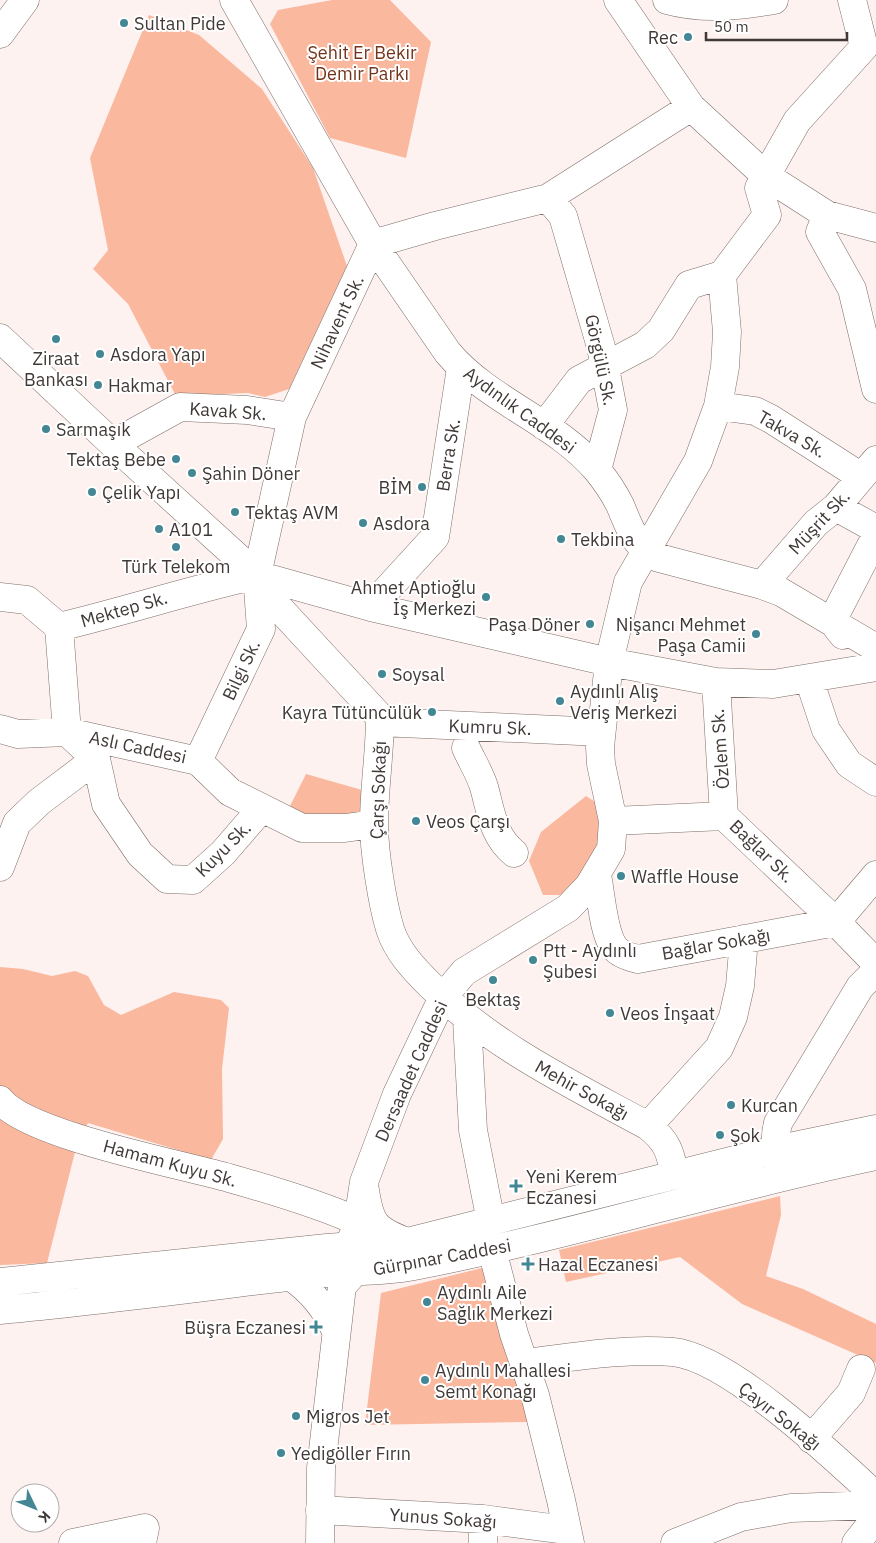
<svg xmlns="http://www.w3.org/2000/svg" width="876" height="1543" font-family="'IBM Plex Sans',sans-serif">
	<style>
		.green { fill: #fab89f }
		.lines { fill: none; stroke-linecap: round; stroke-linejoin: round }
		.minor-casing { stroke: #7c6e68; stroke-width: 29 }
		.major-casing { stroke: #7c6e68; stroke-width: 29 }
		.minor { stroke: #fff; stroke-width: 28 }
		.major { stroke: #fff; stroke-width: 28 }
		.poi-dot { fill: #438795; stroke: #fff; stroke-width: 2 }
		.labels { text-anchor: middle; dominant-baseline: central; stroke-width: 4; stroke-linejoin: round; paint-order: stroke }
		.poi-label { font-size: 18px; fill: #403937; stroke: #fff; text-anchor: start }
		.park-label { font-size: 18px; fill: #73341b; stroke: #fff }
		.street-label { font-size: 18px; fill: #403937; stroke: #fff }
	</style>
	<rect width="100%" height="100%" fill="#fdf2ef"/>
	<path class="green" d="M 332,0 L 390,0 L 431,42 L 406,158 L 330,138 L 270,24 L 278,10 Z
		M 149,15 L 199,35 L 262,89 L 313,168 L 347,266 L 289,389 L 265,397 L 248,393 L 176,396 L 128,304 L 93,269 L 108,250 L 90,158 Z
		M 306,774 L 369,792 L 366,817 L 314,822 L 288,810 Z
		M 586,796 L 597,803 L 601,824 L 601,845 L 576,887 L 560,895 L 543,895 L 529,861 L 541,832 Z
		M 0,967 L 23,969 L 52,976 L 75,971 L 88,976 L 104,1005 L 121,1015 L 174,992 L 221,1000 L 229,1008 L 222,1069 L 223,1139 L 211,1160 L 88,1123 L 76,1148 L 47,1263 L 0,1265 Z
		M 780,1196 L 781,1215 L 766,1276 L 803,1289 L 876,1324 L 876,1363 L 742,1304 L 680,1257 L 566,1282 L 559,1250 Z
		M 486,1267 L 528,1422 L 365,1425 L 381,1293 Z"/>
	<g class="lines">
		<g class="minor-casing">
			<path id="minor" d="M 234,0 L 373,244 L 448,353 C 490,402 555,421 597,470 C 606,481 614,493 620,505 C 630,528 635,548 659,558 L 762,585 L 781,592 L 876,648
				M 618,0 L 691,107 L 766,176 L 827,215 L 876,228
				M 667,0 C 703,10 738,6 774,0
				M 0,34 L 25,0
				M 548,198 L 563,216 L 601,347 L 613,410 L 597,470
				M 827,215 L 820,232 L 852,289 L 876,389
				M 0,338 L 113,444 L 257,575 L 371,607 L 609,662 L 716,682 L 773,684 L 876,667
				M 718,406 L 755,411 L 771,419 L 860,476
				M 544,426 L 579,380 L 645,345 L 661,330 L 689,285 L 722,275 L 767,215 L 759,188 L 797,121 L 864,47 L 852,0
				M 113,444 L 180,407 L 247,410 L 292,417
				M 836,507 L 876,529
				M 258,576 L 268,596 L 380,717 C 380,753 374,788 374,824 C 374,851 382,902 390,929 C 397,951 413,968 429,984 C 492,1046 571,1084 648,1126 C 668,1142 670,1152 675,1175
				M 762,585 L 816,523 L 836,507 L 876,460
				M 0,597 L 27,600 L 59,627 C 126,611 190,590 257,575
				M 371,607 L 435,537 L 461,368
				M 59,627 L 67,732 L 96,759 L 106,804 L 140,854 L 167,879 L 193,880 L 223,853 L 262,808
				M 843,635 L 832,621 L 876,536
				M 809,679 L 826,730 L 849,764 L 876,782
				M 716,682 L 724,816
				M 380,722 L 601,732
				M 0,729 L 18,734 L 67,732 L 198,761 L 230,792 L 302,828 L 345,828 L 374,824
				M 466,748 C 472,761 480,774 484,787 C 491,812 493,836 514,853
				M 198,761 L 261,629 L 257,575 L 292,417 L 373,244 L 435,226 L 548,198 L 691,107
				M 613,821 L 724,816 L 836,922 L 876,875
				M 0,867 L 17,823 L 39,802 L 96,759
				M 597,875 C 601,894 603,932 614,947 C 619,954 629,957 638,959 L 836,922 L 876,963
				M 467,1020 L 473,1130 L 491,1222
				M 0,1100 C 28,1135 180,1164 229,1178 C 268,1189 308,1201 345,1216
				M 648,1126 L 719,1048 L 733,1017 L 740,986 L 744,939
				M 782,1174 C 777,1156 773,1142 778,1123 L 860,987 L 876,971
				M 365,1190 C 370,1224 375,1230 407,1242
				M 492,1250 L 514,1334 L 535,1395 L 561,1500 L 570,1543
				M 342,1266 L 345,1253 L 357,1227 L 364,1182 L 397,1094 L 443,997 L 464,972 L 568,908 L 589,886 L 611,849 L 613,821 L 601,764 L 600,747 L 609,662 L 628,582 L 698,461 L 718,406 L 725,367 L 727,332 L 722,275
				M 525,1363 C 573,1357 624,1348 673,1352 C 728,1357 834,1457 876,1496
				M 811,1439 L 851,1393 L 861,1369
				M 320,1510 L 483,1519 L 566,1530
				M 73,1543 L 145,1528 L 142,1543
				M 483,1543 L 483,1519
				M 675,1543 L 741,1517 L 791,1508 L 876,1505
				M 856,1543 L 876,1518"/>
		</g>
		<g class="major-casing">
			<path id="major" d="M 290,1276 C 312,1291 325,1308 336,1331
				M 0,1282 L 327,1248 L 407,1242 L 775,1150 L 876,1129
				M 0,1310 C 101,1301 202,1287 303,1275 C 340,1270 377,1273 414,1266 C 570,1236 721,1188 876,1156
				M 320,1543 L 321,1468 L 342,1286 L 364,1262"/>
		</g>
		<use href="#minor" class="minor"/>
		<use href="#major" class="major"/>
	</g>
	<g class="poi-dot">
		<circle cx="124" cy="23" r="5"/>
		<circle cx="688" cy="37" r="5"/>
		<circle cx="56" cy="339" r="5"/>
		<circle cx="100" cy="354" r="5"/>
		<circle cx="98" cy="385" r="5"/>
		<circle cx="46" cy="429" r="5"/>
		<circle cx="176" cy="459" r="5"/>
		<circle cx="192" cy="473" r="5"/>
		<circle cx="422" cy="487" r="5"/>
		<circle cx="92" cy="492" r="5"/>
		<circle cx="235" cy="512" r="5"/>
		<circle cx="363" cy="523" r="5"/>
		<circle cx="159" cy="529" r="5"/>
		<circle cx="561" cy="539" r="5"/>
		<circle cx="176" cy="547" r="5"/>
		<circle cx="486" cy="597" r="5"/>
		<circle cx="590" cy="624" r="5"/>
		<circle cx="756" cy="634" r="5"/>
		<circle cx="382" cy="674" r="5"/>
		<circle cx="560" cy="701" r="5"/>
		<circle cx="432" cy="712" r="5"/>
		<circle cx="416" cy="821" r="5"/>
		<circle cx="621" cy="876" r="5"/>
		<circle cx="533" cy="960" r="5"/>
		<circle cx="493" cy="980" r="5"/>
		<circle cx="610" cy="1013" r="5"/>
		<circle cx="731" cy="1105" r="5"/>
		<circle cx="720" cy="1135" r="5"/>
		<path d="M513.5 1178.5h5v5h5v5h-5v5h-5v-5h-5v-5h5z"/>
		<path d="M525.5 1256.5h5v5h5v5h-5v5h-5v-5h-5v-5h5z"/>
		<circle cx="427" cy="1302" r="5"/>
		<path d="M313.5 1319.5h5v5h5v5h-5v5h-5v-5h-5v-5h5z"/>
		<circle cx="425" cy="1380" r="5"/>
		<circle cx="296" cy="1416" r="5"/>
		<circle cx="281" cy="1453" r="5"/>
	</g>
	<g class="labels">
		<g class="poi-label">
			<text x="134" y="23">Sultan Pide</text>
			<text x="678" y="37" text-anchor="end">Rec</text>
			<text x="110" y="354">Asdora Yapı</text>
			<text x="56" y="358" text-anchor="middle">Ziraat<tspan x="56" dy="21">Bankası</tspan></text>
			<text x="108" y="385">Hakmar</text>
			<text x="56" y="429">Sarmaşık</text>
			<text x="166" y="459" text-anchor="end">Tektaş Bebe</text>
			<text x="202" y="473">Şahin Döner</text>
			<text x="412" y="487" text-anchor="end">BİM</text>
			<text x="102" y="492">Çelik Yapı</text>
			<text x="245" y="512">Tektaş AVM</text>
			<text x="373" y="523">Asdora</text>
			<text x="169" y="529">A101</text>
			<text x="571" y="539">Tekbina</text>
			<text x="176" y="566" text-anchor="middle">Türk Telekom</text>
			<text x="476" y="587" text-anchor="end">Ahmet Aptioğlu<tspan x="476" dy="21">İş Merkezi</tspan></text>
			<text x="580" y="624" text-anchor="end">Paşa Döner</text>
			<text x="746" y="624" text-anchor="end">Nişancı Mehmet<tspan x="746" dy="21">Paşa Camii</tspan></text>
			<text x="392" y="674">Soysal</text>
			<text x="570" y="691">Aydınlı Alış<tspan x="570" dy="21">Veriş Merkezi</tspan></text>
			<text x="422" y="712" text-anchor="end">Kayra Tütüncülük</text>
			<text x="426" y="821">Veos Çarşı</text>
			<text x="631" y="876">Waffle House</text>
			<text x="543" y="950">Ptt - Aydınlı<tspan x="543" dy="21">Şubesi</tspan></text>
			<text x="493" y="999" text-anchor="middle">Bektaş</text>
			<text x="620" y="1013">Veos İnşaat</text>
			<text x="741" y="1105">Kurcan</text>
			<text x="730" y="1135">Şok</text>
			<text x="526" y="1176">Yeni Kerem<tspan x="526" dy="21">Eczanesi</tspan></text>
			<text x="538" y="1264">Hazal Eczanesi</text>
			<text x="437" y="1292">Aydınlı Aile<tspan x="437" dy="21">Sağlık Merkezi</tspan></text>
			<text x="306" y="1327" text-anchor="end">Büşra Eczanesi</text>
			<text x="435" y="1370">Aydınlı Mahallesi<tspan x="435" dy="21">Semt Konağı</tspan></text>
			<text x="306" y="1416">Migros Jet</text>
			<text x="291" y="1453">Yedigöller Fırın</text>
		</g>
		<g class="park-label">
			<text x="362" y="52">Şehit Er Bekir<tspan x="362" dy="21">Demir Parkı</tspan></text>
		</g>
		<g class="street-label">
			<text transform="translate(337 322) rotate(-65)">Nihavent Sk.</text>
			<text transform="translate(601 360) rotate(78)">Görgülü Sk.</text>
			<text transform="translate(520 410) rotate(36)">Aydınlık Caddesi</text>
			<text transform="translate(228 411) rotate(4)">Kavak Sk.</text>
			<text transform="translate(792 434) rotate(30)">Takva Sk.</text>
			<text transform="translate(448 455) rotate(-81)">Berra Sk.</text>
			<text transform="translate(819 522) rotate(-47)">Müşrit Sk.</text>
			<text transform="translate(124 609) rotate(-16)">Mektep Sk.</text>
			<text transform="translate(241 670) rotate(-65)">Bilgi Sk.</text>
			<text transform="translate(490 727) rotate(2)">Kumru Sk.</text>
			<text transform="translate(138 747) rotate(12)">Aslı Caddesi</text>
			<text transform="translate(720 749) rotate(-94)">Özlem Sk.</text>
			<text transform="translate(378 790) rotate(-88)">Çarşı Sokağı</text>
			<text transform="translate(223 849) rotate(-45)">Kuyu Sk.</text>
			<text transform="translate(762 851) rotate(44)">Bağlar Sk.</text>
			<text transform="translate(716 944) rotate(-10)">Bağlar Sokağı</text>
			<text transform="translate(411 1071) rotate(-66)">Dersaadet Caddesi</text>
			<text transform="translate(582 1090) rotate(29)">Mehir Sokağı</text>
			<text transform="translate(170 1163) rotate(15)">Hamam Kuyu Sk.</text>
			<text transform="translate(442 1257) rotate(-10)">Gürpınar Caddesi</text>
			<text transform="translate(780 1416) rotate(38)">Çayır Sokağı</text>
			<text transform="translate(443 1518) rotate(4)">Yunus Sokağı</text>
		</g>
	</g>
	<g transform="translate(35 1508) rotate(133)"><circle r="24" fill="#ffffff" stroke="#b3b0af"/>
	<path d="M0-4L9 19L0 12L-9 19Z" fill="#438795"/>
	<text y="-8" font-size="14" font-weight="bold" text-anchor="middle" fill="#403937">K</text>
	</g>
	<path d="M706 32v8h141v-8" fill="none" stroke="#403937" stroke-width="2.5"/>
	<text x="714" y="32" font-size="15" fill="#403937" stroke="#ffffff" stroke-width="4" paint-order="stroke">50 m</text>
</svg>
